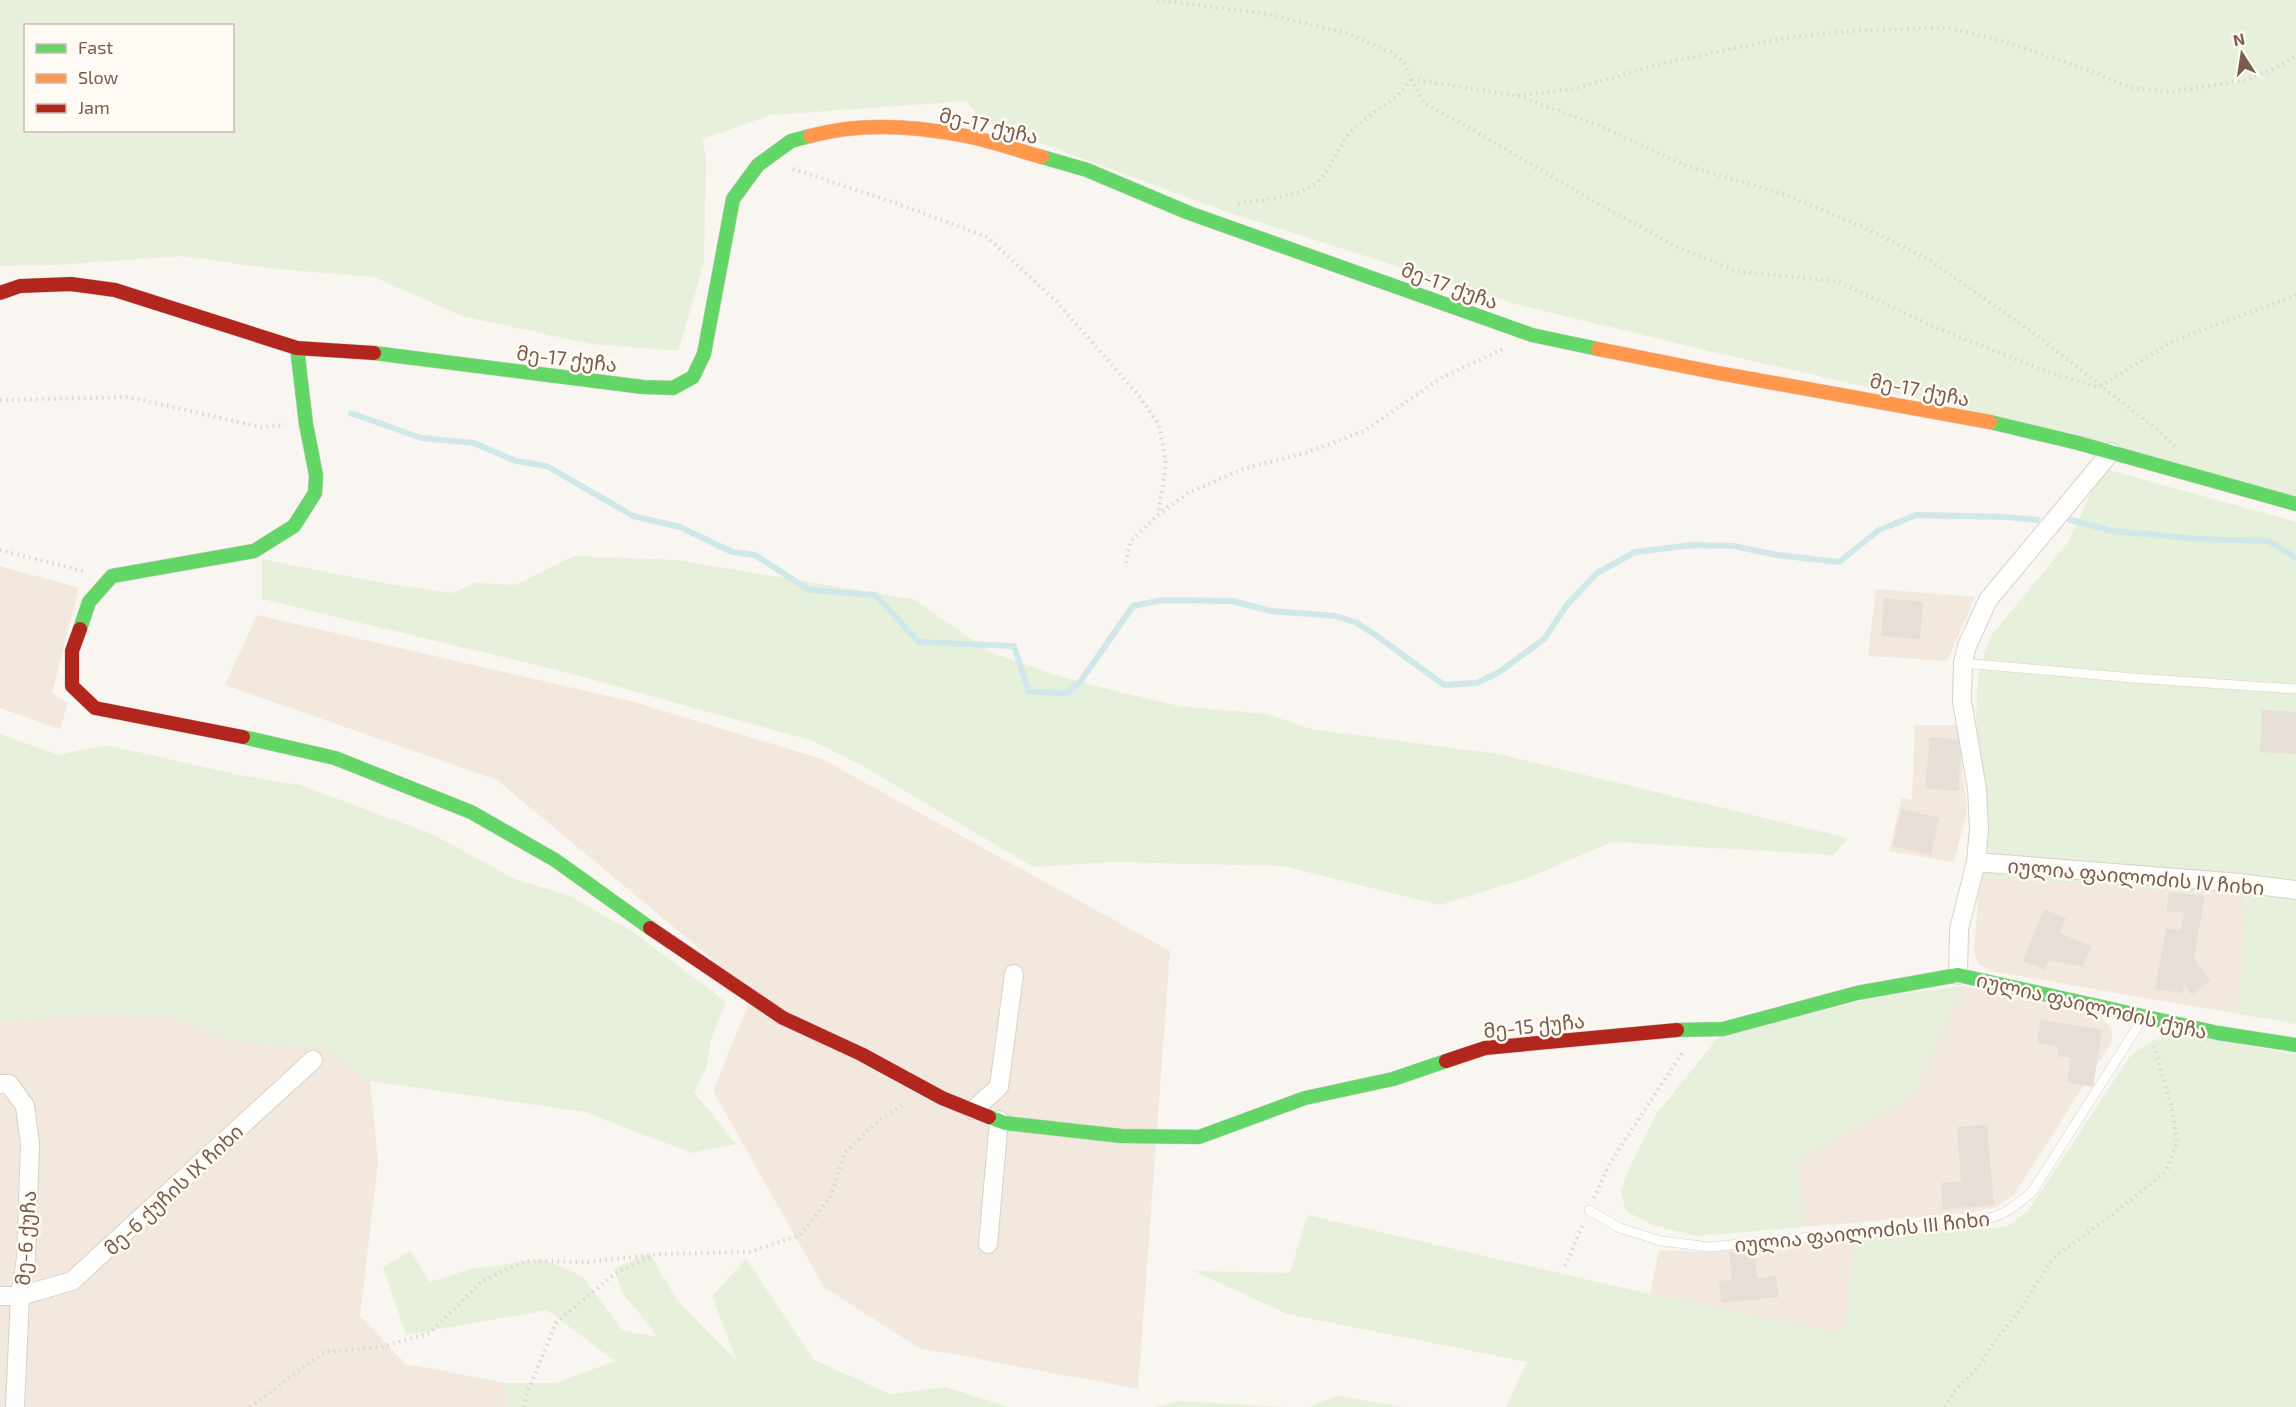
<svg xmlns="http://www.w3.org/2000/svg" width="2296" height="1407" font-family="'Exo 2','Noto Sans Georgian',sans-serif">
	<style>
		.residential { fill: #f2e8de }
		.green { fill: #e7f0db; fill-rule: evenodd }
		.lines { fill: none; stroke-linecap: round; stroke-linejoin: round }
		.stream { stroke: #d0e8ea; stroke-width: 6 }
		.building { fill: #e6ded7 }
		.lane-casing { stroke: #d7d1cb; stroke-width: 10 }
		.street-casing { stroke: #d7d1cb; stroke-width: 20 }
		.fast-casing { stroke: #d9d2cb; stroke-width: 15 }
		.slow-casing { stroke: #d9d2cb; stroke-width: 15 }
		.jam-casing { stroke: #d9d2cb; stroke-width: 15 }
		.path { stroke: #dcd5d0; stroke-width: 4; stroke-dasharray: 1.5 4.5; stroke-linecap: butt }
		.lane { stroke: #fefefd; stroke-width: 9 }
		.street { stroke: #fefefd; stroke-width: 18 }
		.fast { stroke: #63d668; stroke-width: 14 }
		.slow { stroke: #ff974d; stroke-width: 14 }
		.jam { stroke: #b3261e; stroke-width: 14 }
		.labels { text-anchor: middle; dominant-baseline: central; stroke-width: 5; stroke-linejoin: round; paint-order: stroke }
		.street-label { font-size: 20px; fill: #7a5c4d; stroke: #fffaf3 }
	</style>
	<rect width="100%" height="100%" fill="#f9f5f0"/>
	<path class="residential" d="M 0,566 L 79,588 L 52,693 L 68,703 L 60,729 L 0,708 Z
		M 1876,589 L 1975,597 L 1947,661 L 1868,656 Z
		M 257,615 L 634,702 L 822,759 L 1170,951 L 1138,1389 L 919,1348 L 824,1287 L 713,1091 L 753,993 L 497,780 L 225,685 Z
		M 1915,725 L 1958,725 L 1967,811 L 1954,862 L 1889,851 L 1902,798 L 1912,800 Z
		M 1980,877 L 2246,896 L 2238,1014 L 1991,971 L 1979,965 L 1974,950 Z
		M 1962,986 L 2101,1016 L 2112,1030 L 2112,1041 L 2014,1195 L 1996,1207 L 1969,1213 L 1803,1227 L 1799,1158 L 1912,1097 Z
		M 97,1015 L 174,1018 L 241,1043 L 325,1047 L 370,1081 L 378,1162 L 360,1316 L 406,1364 L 505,1383 L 508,1407 L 0,1407 L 0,1019 L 3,1021 Z
		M 1854,1238 L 1844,1335 L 1650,1294 L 1659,1250 L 1710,1252 Z"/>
	<path class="green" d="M 0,0 L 2296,0 L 2296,498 L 2050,429 L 1713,352 L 1512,303 L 1224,211 L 982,121 L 966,101 L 771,115 L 703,139 L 706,160 L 704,263 L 678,351 L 591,344 L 462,316 L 374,277 L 267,268 L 181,256 L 54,265 L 0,266 ZM 26,26 L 232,26 L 232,130 L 26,130 Z
		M 2102,468 L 2296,522 L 2296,1024 L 2238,1014 L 2246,896 L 1980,877 L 1979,763 L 1976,718 L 1978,675 L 1990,637 L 2069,541 Z
		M 574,556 L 676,560 L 913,599 L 990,652 L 1062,677 L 1116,691 L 1178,706 L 1267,714 L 1311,729 L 1498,754 L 1848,838 L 1834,855 L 1612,842 L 1530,877 L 1440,905 L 1282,866 L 1113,862 L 1033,867 L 861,765 L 813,741 L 561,671 L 262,599 L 262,559 L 389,584 L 452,593 L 475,583 L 516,585 Z
		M 0,734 L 58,755 L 107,745 L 239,775 L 300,785 L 432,834 L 515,879 L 570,896 L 633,932 L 726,1002 L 711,1039 L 706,1069 L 694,1092 L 736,1144 L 692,1153 L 585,1112 L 370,1081 L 325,1048 L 241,1043 L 174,1018 L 97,1015 L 3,1021 L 0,1019 Z
		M 1962,986 L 1913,1097 L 1799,1158 L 1803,1227 L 1698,1236 L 1655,1226 L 1626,1211 L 1621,1191 L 1630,1166 L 1657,1113 L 1721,1034 L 1884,996 Z
		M 2179,1034 L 2296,1054 L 2296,1407 L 1506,1407 L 1527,1362 L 1287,1314 L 1194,1271 L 1290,1273 L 1307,1215 L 1650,1294 L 1844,1334 L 1854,1238 L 2006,1227 L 2027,1212 L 2130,1056 L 2153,1040 Z
		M 410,1251 L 430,1282 L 471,1269 L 542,1259 L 582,1276 L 622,1330 L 658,1337 L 622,1292 L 614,1269 L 649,1253 L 677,1300 L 737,1361 L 712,1296 L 746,1259 L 814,1360 L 890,1394 L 945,1387 L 1009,1407 L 508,1407 L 505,1383 L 556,1383 L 615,1361 L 547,1310 L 406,1335 L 383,1267 Z
		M 1337,1396 L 1403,1407 L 1310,1407 Z
		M 1179,1401 L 1284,1407 L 1156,1407 Z"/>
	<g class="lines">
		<path class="stream" d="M 351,413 L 421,438 L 474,443 L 516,461 L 547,466 L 633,516 L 680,527 L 732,552 L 755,555 L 809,590 L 875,595 L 919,642 L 1014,646 L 1029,692 L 1068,693 L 1080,682 L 1133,606 L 1163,600 L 1232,601 L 1271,611 L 1336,616 L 1357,623 L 1377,636 L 1444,685 L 1477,683 L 1499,672 L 1544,639 L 1567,605 L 1597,573 L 1635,552 L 1692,545 L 1734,546 L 1777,555 L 1839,562 L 1879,530 L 1916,515 L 2007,517 L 2037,520
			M 2070,520 L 2113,531 L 2199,539 L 2269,541 L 2296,558"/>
	</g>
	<path class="building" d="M 1884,598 L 1923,602 L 1920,639 L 1881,636 Z
		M 2262,710 L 2296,712 L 2296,754 L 2260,752 Z
		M 1930,737 L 1962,740 L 1958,791 L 1925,788 Z
		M 1901,809 L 1939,818 L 1931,855 L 1893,846 Z
		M 2169,892 L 2205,896 L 2194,958 L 2210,981 L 2192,995 L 2184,984 L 2183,993 L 2155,989 L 2166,928 L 2181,930 L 2184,913 L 2166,911 Z
		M 2044,909 L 2066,918 L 2060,933 L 2091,946 L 2083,966 L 2049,960 L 2045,970 L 2023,961 Z
		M 2041,1020 L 2102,1030 L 2093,1087 L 2067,1082 L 2071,1058 L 2057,1056 L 2058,1047 L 2037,1043 Z
		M 1987,1124 L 1994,1205 L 1943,1209 L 1941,1183 L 1961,1181 L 1957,1127 Z
		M 1755,1250 L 1757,1278 L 1776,1276 L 1779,1297 L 1721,1303 L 1719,1281 L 1732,1280 L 1729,1253 Z"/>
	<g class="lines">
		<g class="lane-casing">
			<path id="lane" d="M 1963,663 L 2133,678 L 2296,689
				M 1589,1210 L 1620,1228 L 1661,1241 L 1709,1247 L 1983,1220 C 2004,1215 2016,1206 2032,1192 L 2143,1018"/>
		</g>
		<g class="street-casing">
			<path id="street" d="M 1976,862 L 2240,883 L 2296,890
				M 1958,975 L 1959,929 L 1976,862 L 1979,829 L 1977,789 L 1962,701 L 1963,663 L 1967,646 L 1988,600 L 2111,452
				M 0,1084 L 9,1084 L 25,1106 L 30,1144 L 26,1259 L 20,1296 L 15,1407
				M 973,1110 L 999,1087 L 1014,974
				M 988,1244 L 999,1120
				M 0,1296 L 20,1296 L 72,1281 L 313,1060"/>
		</g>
		<g class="fast-casing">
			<path id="fast" d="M 1042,157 L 1087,170 L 1189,213 L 1532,335 L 1598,349
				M 374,353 L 643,387 L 673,388 L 693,377 L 704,354 L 733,199 L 758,165 L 791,141 L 810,136
				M 1990,422 L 2078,443 L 2296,504
				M 80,629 L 89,602 L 112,576 L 254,551 L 294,526 L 315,493 L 316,475 L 306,424 L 297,348
				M 243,737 L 335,758 L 471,812 L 555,860 L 650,928
				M 1677,1030 L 1723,1029 L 1857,993 L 1958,975 L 2218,1033 L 2296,1045
				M 989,1117 L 1005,1123 L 1121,1136 L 1199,1137 L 1305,1098 L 1393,1079 L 1446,1061"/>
		</g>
		<g class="slow-casing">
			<path id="slow" d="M 810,136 C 860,122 916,126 966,136 C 991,141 1017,150 1042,157
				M 1598,349 L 1713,372 L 1990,422"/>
		</g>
		<g class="jam-casing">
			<path id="jam" d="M 0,293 L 20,286 L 71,284 L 115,290 L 297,348 L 374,353
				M 80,629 L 72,651 L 72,686 L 95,708 L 243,737
				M 650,928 L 783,1018 L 861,1054 L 942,1098 L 989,1117
				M 1446,1061 L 1485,1048 L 1677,1030"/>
		</g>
		<path class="path" d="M 1157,0 L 1261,13 L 1347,33 L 1390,52 L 1404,62 L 1411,79 C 1397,101 1375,110 1355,127 C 1340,141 1335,161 1322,177 C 1307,197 1260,200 1236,204
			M 1411,79 L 1424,103 L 1475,131 L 1595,202 L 1679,248 L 1740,272 L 1836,281 L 1937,328 L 2056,375 L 2099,387 L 2173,341 L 2296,295
			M 1412,79 L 1518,96 L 1600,126 L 1687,166 L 1786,195 L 1861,226 L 1931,261 L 2032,332 L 2159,431 L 2175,446
			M 1518,95 L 1574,89 L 1660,64 L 1784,38 L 1862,30 L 1950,28 L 2002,41 L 2091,71 L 2131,88 L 2171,92 L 2246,80 L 2275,68 L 2296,56
			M 793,169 L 904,206 L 987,237 L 1057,302 L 1139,396 L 1159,425 L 1166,464 L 1158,515
			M 0,400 L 128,397 L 261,427 L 285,425
			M 0,550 L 87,572
			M 1126,563 L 1130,542 L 1158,515 L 1188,493 L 1243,469 L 1308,452 L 1364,431 L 1441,378 L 1503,349
			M 1594,1198 L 1610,1163 L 1682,1053
			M 1565,1266 L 1583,1224
			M 250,1407 L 324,1352 L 381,1347 L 430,1333 L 482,1281 L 525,1261 L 588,1262 L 660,1254 L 750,1252 L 800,1235 L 830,1198 L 845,1152 L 880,1119 L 905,1104
			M 524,1407 L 526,1396 L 556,1323 L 617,1272 L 654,1256
			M 1945,1407 L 1955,1391 L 1981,1364 L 1997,1337 L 2016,1316 L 2053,1258 L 2121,1208 L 2166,1171 L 2177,1142 L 2171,1105 L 2153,1042"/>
		<use href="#lane" class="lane"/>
		<use href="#street" class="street"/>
		<use href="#fast" class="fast"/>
		<use href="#slow" class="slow"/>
		<use href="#jam" class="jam"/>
	</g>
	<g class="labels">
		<g class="street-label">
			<text transform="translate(989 125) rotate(13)">მე-17 ქუჩა</text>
			<text transform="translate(1450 285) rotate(20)">მე-17 ქუჩა</text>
			<text transform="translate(567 358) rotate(7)">მე-17 ქუჩა</text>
			<text transform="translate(1920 389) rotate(11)">მე-17 ქუჩა</text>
			<text transform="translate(2136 876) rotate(5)">იულია ფაილოძის IV ჩიხი</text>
			<text transform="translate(2092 1005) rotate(13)">იულია ფაილოძის ქუჩა</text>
			<text transform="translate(1534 1025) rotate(-6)">მე-15 ქუჩა</text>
			<text transform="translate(173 1189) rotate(-43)">მე-6 ქუჩის IX ჩიხი</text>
			<text transform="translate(1862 1231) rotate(-6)">იულია ფაილოძის III ჩიხი</text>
			<text transform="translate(25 1238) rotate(-86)">მე-6 ქუჩა</text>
		</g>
	</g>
	<rect x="24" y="24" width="210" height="108" fill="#fffaf3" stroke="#cabbb1" stroke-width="1.5"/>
	<rect x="36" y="44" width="30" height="9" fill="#63d668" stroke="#cabbb1" stroke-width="1.5"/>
	<text x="78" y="54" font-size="18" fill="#7a5c4d">Fast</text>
	<rect x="36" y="74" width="30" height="9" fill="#ff974d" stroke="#cabbb1" stroke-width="1.5"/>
	<text x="78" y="84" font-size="18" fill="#7a5c4d">Slow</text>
	<rect x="36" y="104" width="30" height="9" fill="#b3261e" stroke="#cabbb1" stroke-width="1.5"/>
	<text x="78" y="114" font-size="18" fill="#7a5c4d">Jam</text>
	<g transform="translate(2242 54) rotate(348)" stroke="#fffaf3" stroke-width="4.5" paint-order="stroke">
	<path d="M0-4.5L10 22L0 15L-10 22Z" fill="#7a5c4d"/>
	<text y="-9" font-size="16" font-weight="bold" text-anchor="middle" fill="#7a5c4d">N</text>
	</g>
</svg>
